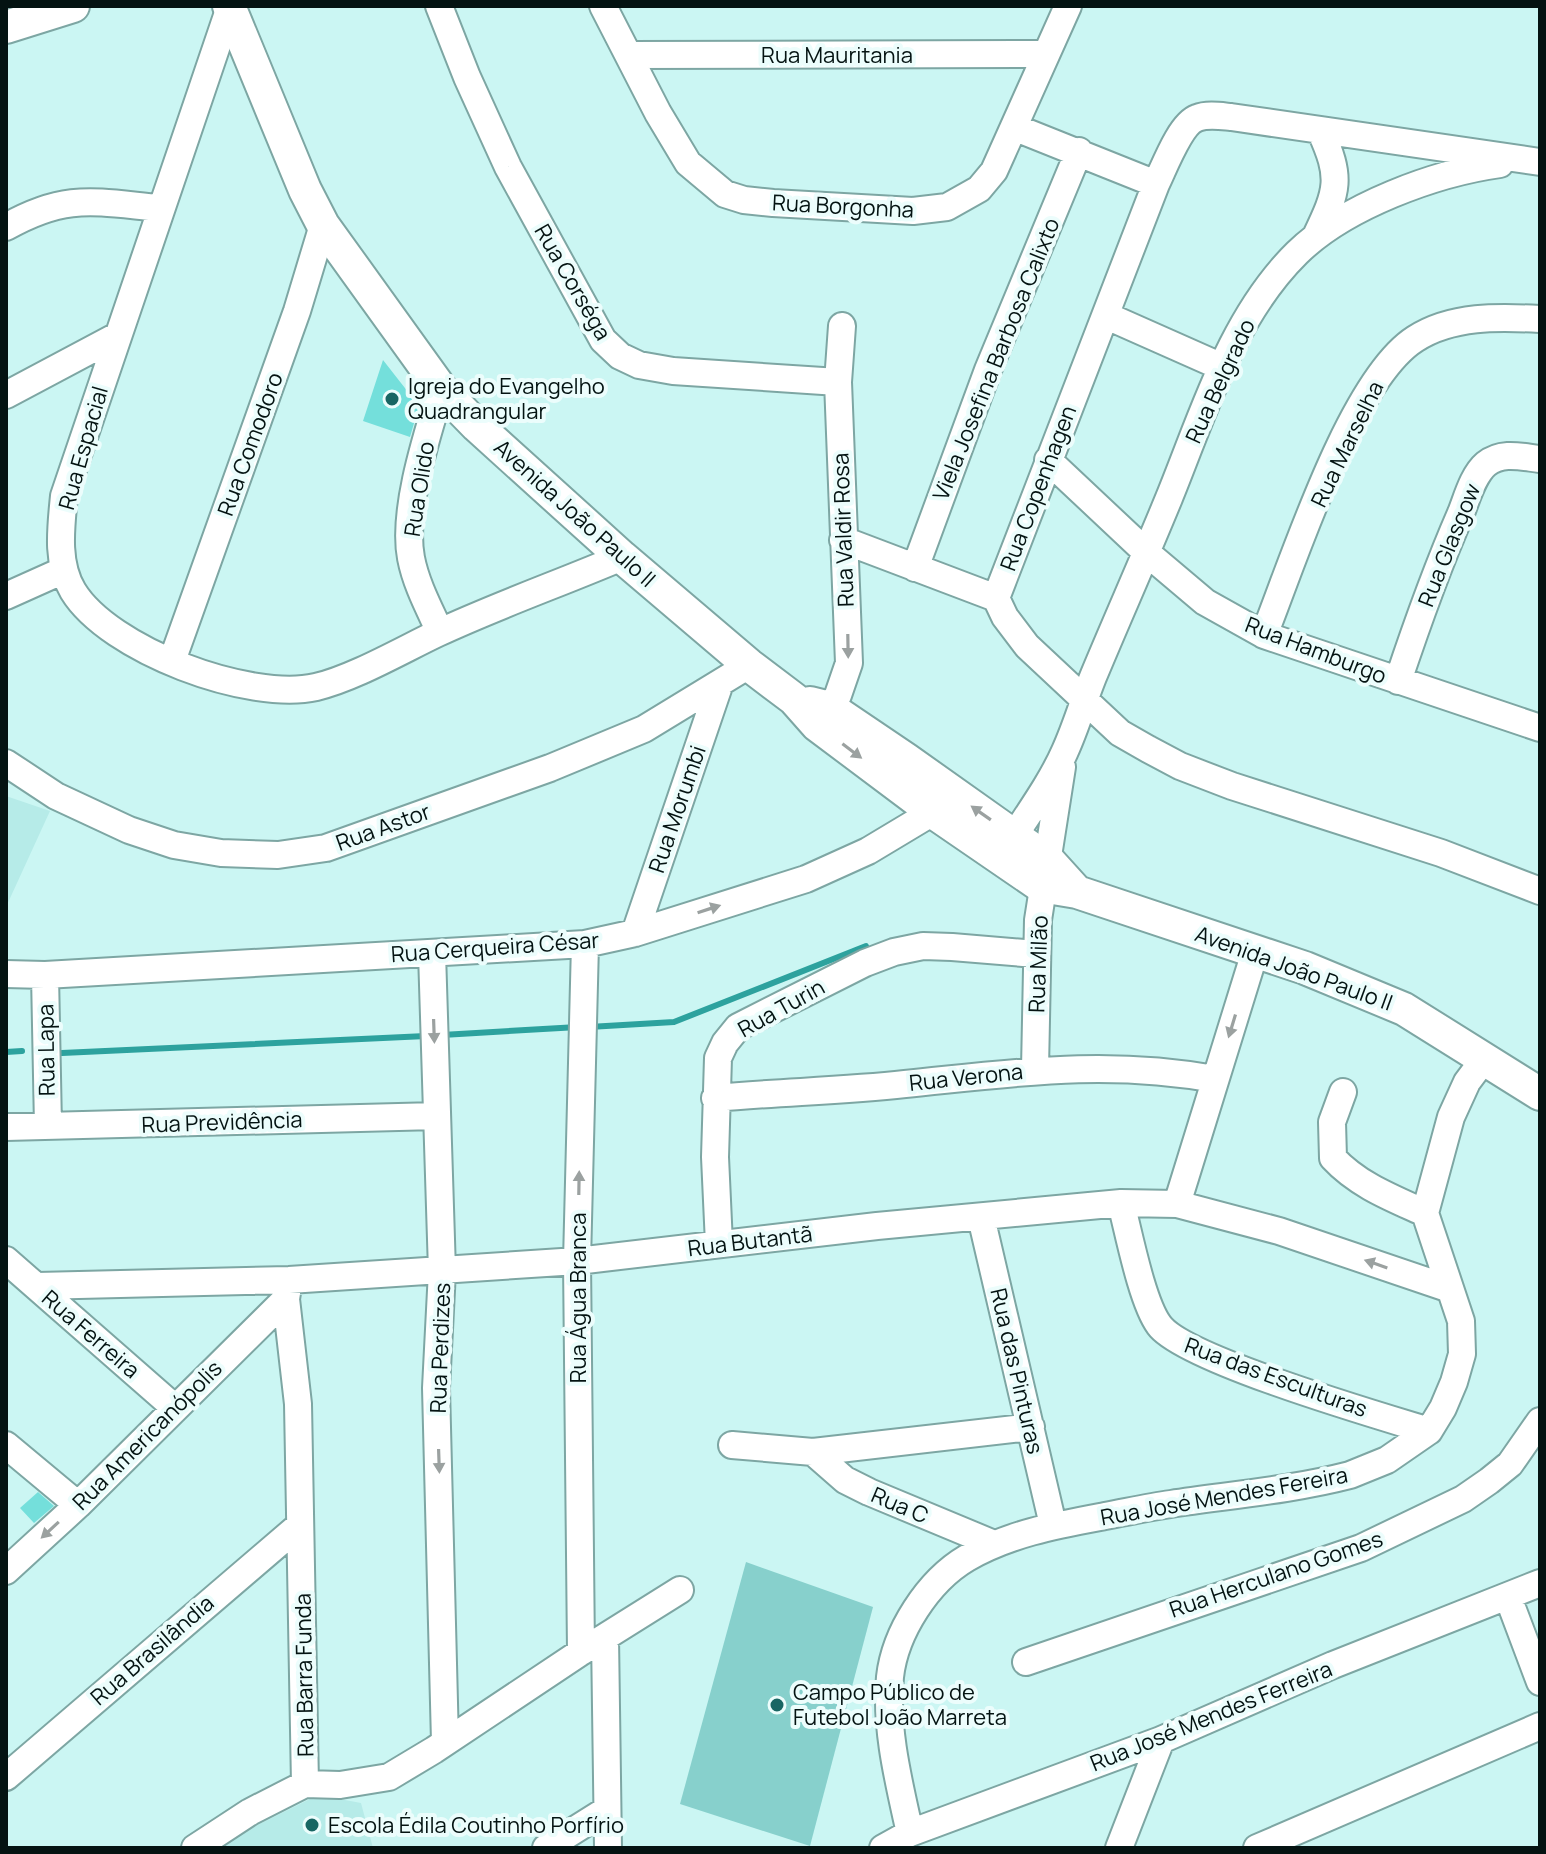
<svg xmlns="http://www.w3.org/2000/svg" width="1546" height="1854" font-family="Manrope,sans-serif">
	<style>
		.built { fill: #b6ebe8 }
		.green { fill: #87d0cc }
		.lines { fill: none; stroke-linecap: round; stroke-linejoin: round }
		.stream { stroke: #2da29e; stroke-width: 6 }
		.building { fill: #74dfdb }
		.minor-casing { stroke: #7da6a3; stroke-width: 30 }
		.major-casing { stroke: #7da6a3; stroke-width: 36 }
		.minor { stroke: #fff; stroke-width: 26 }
		.major { stroke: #fff; stroke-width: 32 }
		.oneway { fill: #9ba1a0 }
		.poi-dot { fill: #186663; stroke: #ecfdfc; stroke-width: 3 }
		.labels { text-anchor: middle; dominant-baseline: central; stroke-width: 8; stroke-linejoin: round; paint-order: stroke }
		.street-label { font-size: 22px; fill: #041312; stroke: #ecfdfc }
		.poi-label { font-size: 22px; fill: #041312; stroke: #ecfdfc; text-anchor: start }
	</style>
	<rect width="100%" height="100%" fill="#cbf6f3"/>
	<path class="built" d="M 6,796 L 50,811 L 6,907 Z
		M 318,1795 L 361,1803 L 373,1848 L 211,1848 Z"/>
	<path class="green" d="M 746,1562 L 873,1607 L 810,1846 L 680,1804 Z"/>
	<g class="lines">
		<path class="stream" d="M 589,1027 L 674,1022 L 866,946
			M 442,1035 L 578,1027
			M 6,1052 L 22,1051
			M 62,1053 L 426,1036"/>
	</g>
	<path class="building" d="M 383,360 L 419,406 L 410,437 L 363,421 Z
		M 38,1492 L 54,1506 L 34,1523 L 20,1508 Z"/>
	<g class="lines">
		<g class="minor-casing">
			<path id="minor" d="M 439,6 L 467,77 L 508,167 L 603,340 L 620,356 L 639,365 L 673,371 L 838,382
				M 603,6 L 658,113 L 688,163 L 725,194 L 744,200 L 773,203 L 913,211 L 947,207 L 979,189 L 994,171 L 1068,6
				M 230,7 L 64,496 C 61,527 56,563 73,591 C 109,650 249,702 316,687 C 354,678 402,650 438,633 C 498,605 561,583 622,557
				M 629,55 L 1044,54
				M 1016,128 L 1156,184
				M 1540,162 L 1231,117 C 1220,116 1207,114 1197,118 C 1180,124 1164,168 1156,184 L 996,598 L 1005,617 L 1027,646 L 1120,733 L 1148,749 L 1180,766 L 1232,786 L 1441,853 L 1540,891
				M 6,227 C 66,193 94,202 160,208
				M 1316,236 C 1338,190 1342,178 1320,130
				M 1107,316 L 1222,367
				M 6,395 L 117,336
				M 1048,460 L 1147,553 L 1205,602 L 1264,635 L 1540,728
				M 843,540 L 996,598
				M 915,568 L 988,370 L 1079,151
				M 6,596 L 64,570
				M 440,632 C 429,608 416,584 411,558 C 402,511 427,435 441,389
				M 1264,635 C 1293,562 1351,380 1415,339 C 1452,315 1499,317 1540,319
				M 172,661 L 297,311 L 323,225
				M 1398,681 C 1417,624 1437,568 1461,513 C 1467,498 1473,475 1486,464 C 1502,451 1522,457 1540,459
				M 819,722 L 838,695 L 849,663 L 838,382 L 842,326
				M 6,763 L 56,796 L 129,830 L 174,845 L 221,853 L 278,855 L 326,848 L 550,768 L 644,729 L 749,665
				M 1005,850 C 1025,818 1050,785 1065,751 C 1076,727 1083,702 1093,677 C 1118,617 1144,559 1169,498 C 1203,415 1231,318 1297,253 C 1345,206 1435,173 1500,164
				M 635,933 L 719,686
				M 432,953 L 442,1271 L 436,1388 L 445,1742
				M 6,974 L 45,975 L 585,944 L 635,933 L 806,879 L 868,851 L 933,812 L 943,797
				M 45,975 L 48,1126
				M 1035,1069 L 1038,920 L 1062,767
				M 1343,1092 L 1332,1122 L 1333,1158 C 1358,1185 1392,1198 1425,1213
				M 715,1098 C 779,1092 842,1091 905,1084 C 1015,1073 1104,1059 1215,1079
				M 6,1127 L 437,1116
				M 1121,1203 C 1129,1234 1142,1302 1159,1325 C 1183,1359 1380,1416 1429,1431
				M 1177,1204 L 1255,952
				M 981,1217 L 1053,1525
				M 719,1244 L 715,1157 L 718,1058 L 725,1043 L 738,1027 L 865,963 L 894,952 L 923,946 L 952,947 L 1036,954
				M 6,1260 L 175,1408
				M 289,1280 L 286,1299 L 298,1404 L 305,1784
				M 37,1286 L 289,1280 L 577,1261 L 877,1226 L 1121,1203 L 1177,1204 L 1279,1231 L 1450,1289
				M 6,1445 L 78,1505
				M 732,1445 L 813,1452 L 1031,1427
				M 813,1452 L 845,1480 L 869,1492 L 994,1544
				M 6,1571 L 78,1505 L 286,1299
				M 1508,1597 L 1540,1682
				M 605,1637 L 608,1848
				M 581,1652 L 577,1261 L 585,944
				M 1026,1662 L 1361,1548 L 1463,1499 L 1489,1481 L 1510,1464 L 1540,1421
				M 6,1777 L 300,1525
				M 910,1833 C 899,1783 885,1729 890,1677 C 895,1632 928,1581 967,1558 C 1011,1533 1057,1525 1105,1516 C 1127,1512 1149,1507 1171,1504 C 1231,1495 1292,1490 1350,1475 L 1387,1460 L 1429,1431 L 1443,1408 L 1454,1382 L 1462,1354 L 1461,1321 L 1425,1213 L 1451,1117 L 1467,1082 L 1485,1058
				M 195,1848 L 250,1812 L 305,1784 L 340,1785 L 389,1777 L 434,1750 L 581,1652 L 680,1590
				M 546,1848 L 605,1811
				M 883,1848 L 910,1833 L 1161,1740 L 1333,1665 L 1540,1583
				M 1119,1848 L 1161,1740
				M 1257,1848 L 1540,1726"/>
		</g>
		<g class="major-casing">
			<path id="major" d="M 229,6 L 305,190 L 323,225 L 441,389 L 477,426 L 622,557 L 749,665 L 794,699 L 817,725 L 933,812 L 1041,886 L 1077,892 L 1305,968 L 1404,1009 L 1540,1094
				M 6,27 L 73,6
				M 810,703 L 830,708 L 907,760 L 1048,860 L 1077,892"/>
		</g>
		<use href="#minor" class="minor"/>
		<use href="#major" class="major"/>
	</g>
	<defs><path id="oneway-solid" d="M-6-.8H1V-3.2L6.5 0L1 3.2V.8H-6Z" transform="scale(2)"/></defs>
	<g class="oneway">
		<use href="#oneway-solid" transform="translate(848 646) rotate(89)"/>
		<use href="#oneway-solid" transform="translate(852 751) rotate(37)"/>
		<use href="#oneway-solid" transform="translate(981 813) rotate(-145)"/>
		<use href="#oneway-solid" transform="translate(709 909) rotate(-18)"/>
		<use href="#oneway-solid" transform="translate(1232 1026) rotate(107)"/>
		<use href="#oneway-solid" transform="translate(434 1031) rotate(88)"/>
		<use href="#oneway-solid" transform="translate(579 1183) rotate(-89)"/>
		<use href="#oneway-solid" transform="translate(1376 1264) rotate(-161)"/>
		<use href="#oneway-solid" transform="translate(439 1461) rotate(88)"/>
		<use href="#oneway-solid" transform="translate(50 1530) rotate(137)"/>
	</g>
	<g class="poi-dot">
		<circle cx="392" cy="399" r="8"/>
		<circle cx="777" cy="1705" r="8"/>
		<circle cx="312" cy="1825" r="8"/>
	</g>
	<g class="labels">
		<g class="street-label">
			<text x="837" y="55">Rua Mauritania</text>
			<text transform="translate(843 206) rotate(3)">Rua Borgonha</text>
			<text transform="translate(573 282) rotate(60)">Rua Corséga</text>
			<text transform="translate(996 359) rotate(-68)">Viela Josefina Barbosa Calixto</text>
			<text transform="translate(1220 381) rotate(-65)">Rua Belgrado</text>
			<text transform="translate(250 444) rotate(-70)">Rua Comodoro</text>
			<text transform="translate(1347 444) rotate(-64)">Rua Marselha</text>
			<text transform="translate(83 448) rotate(-74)">Rua Espacial</text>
			<text transform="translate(1038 488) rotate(-69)">Rua Copenhagen</text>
			<text transform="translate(419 489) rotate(-81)">Rua Olido</text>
			<text transform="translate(575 513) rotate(42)">Avenida João Paulo II</text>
			<text transform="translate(843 530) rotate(-92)">Rua Valdir Rosa</text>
			<text transform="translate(1449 545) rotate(-68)">Rua Glasgow</text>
			<text transform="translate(1316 650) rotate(21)">Rua Hamburgo</text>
			<text transform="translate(677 809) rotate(-71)">Rua Morumbi</text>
			<text transform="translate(383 827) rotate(-20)">Rua Astor</text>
			<text transform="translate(495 947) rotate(-4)">Rua Cerqueira César</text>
			<text transform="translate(1038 964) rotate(-88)">Rua Milão</text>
			<text transform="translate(1294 968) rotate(20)">Avenida João Paulo II</text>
			<text transform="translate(781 1008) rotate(-29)">Rua Turin</text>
			<text transform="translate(46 1050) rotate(-91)">Rua Lapa</text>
			<text transform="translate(966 1077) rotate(-6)">Rua Verona</text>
			<text transform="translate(222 1122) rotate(-2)">Rua Previdência</text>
			<text transform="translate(750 1241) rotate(-7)">Rua Butantã</text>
			<text transform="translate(578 1298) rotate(-90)">Rua Água Branca</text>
			<text transform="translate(91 1334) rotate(41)">Rua Ferreira</text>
			<text transform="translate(440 1348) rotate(-88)">Rua Perdizes</text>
			<text transform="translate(1017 1371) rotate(77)">Rua das Pinturas</text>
			<text transform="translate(1276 1377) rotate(20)">Rua das Esculturas</text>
			<text transform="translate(147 1435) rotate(-45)">Rua Americanópolis</text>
			<text transform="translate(1224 1496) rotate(-10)">Rua José Mendes Fereira</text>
			<text transform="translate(900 1505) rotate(23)">Rua C</text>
			<text transform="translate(1276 1574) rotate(-19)">Rua Herculano Gomes</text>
			<text transform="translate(152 1650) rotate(-41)">Rua Brasilândia</text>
			<text transform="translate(304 1675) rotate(-91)">Rua Barra Funda</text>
			<text transform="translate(1211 1716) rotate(-22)">Rua José Mendes Ferreira</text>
		</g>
		<g class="poi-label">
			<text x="408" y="386">Igreja do Evangelho<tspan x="408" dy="25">Quadrangular</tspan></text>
			<text x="793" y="1692">Campo Público de<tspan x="793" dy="25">Futebol João Marreta</tspan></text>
			<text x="328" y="1825">Escola Édila Coutinho Porfírio</text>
		</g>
	</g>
	<rect width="1546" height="1854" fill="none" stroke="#041312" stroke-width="16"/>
</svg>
